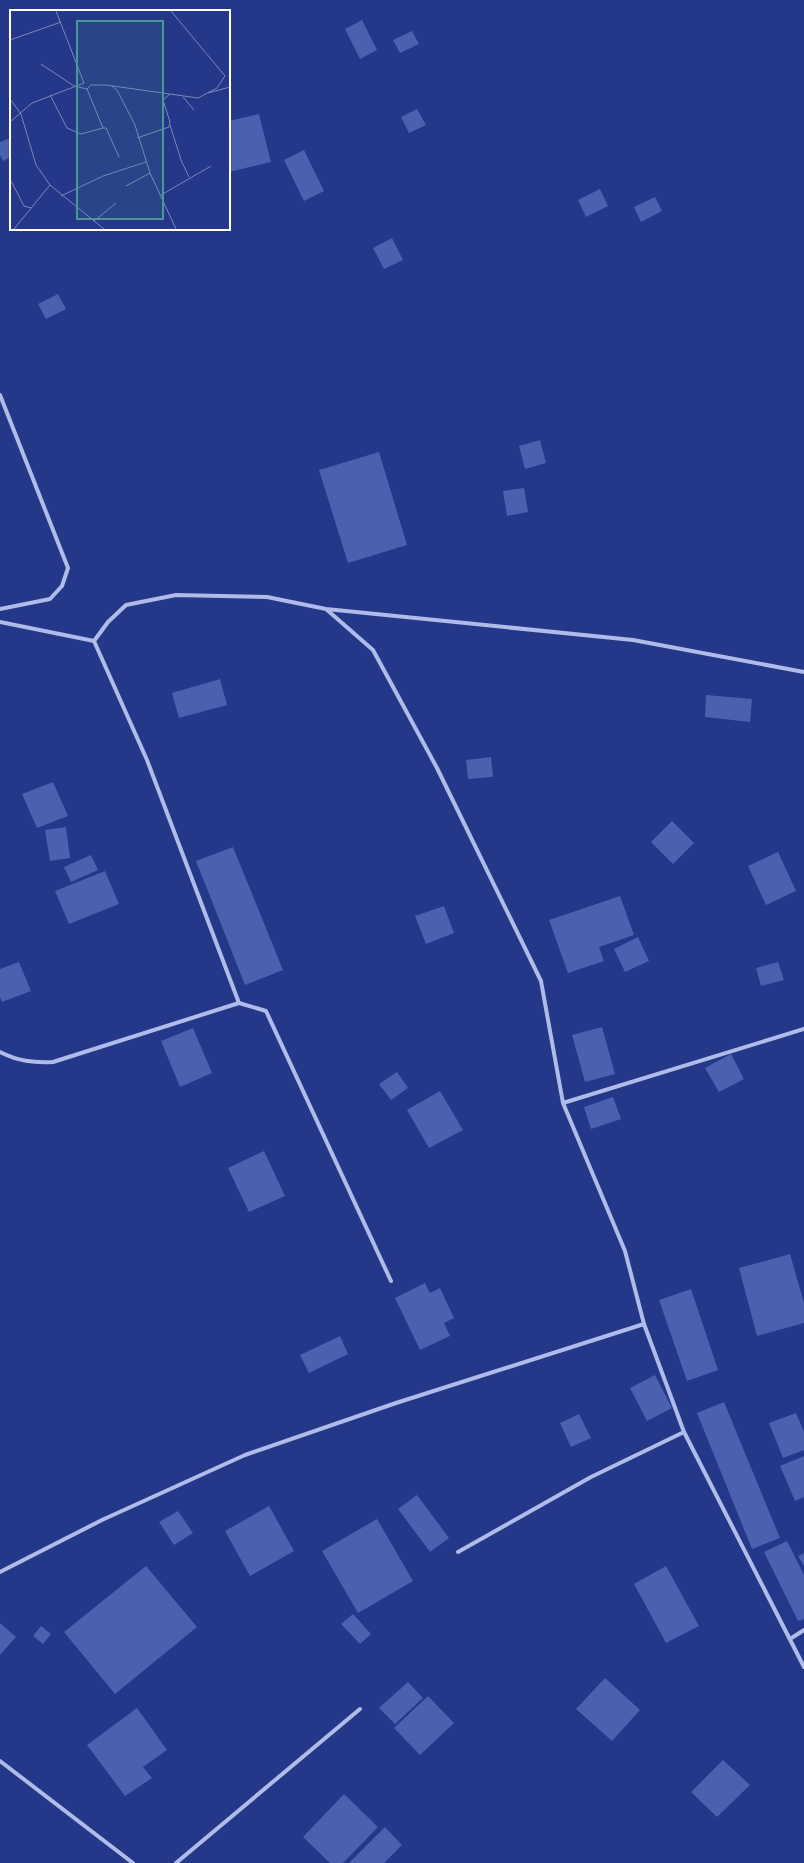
<svg xmlns="http://www.w3.org/2000/svg" width="804" height="1863" font-family="Cabin,sans-serif">
	<style>
		.building { fill: #4c60b0 }
		.lines { fill: none; stroke-linecap: round; stroke-linejoin: round }
		.street { stroke: #afbbe9; stroke-width: 4 }
		.inset-road { fill: none; stroke: #7c87b8; stroke-width: 1 }
		.view { fill: #4b9892; fill-opacity: 0.15; stroke: #4b9892; stroke-width: 2 }
		.inset-edge { fill: none; stroke: #fff; stroke-width: 2 }
	</style>
	<rect width="100%" height="100%" fill="#243788"/>
	<path class="building" d="M 362,20 L 377,50 L 360,59 L 345,29 Z
		M 412,31 L 419,44 L 400,53 L 393,40 Z
		M 417,109 L 426,125 L 409,133 L 401,117 Z
		M 259,114 L 271,162 L 229,172 L 229,121 Z
		M 11,138 L 11,157 L 3,161 L 0,155 L 0,142 Z
		M 304,150 L 324,191 L 304,201 L 284,160 Z
		M 600,189 L 608,206 L 586,217 L 578,200 Z
		M 655,197 L 662,211 L 641,222 L 634,207 Z
		M 392,238 L 403,260 L 384,269 L 373,248 Z
		M 58,294 L 66,309 L 46,319 L 38,304 Z
		M 540,440 L 546,463 L 525,469 L 519,446 Z
		M 379,452 L 407,545 L 348,563 L 319,470 Z
		M 524,488 L 528,512 L 507,516 L 503,491 Z
		M 220,679 L 227,705 L 179,718 L 172,693 Z
		M 706,695 L 752,699 L 750,722 L 705,717 Z
		M 491,757 L 493,777 L 468,779 L 466,760 Z
		M 53,782 L 68,816 L 37,828 L 22,794 Z
		M 672,821 L 694,843 L 673,864 L 651,842 Z
		M 66,827 L 70,858 L 50,861 L 45,830 Z
		M 233,847 L 283,970 L 245,985 L 196,861 Z
		M 778,852 L 796,891 L 766,905 L 748,866 Z
		M 91,855 L 98,870 L 71,882 L 64,867 Z
		M 105,871 L 119,904 L 69,924 L 55,891 Z
		M 620,896 L 634,935 L 599,947 L 604,961 L 568,973 L 549,920 Z
		M 444,906 L 454,933 L 426,944 L 415,916 Z
		M 638,937 L 649,961 L 625,972 L 614,949 Z
		M 19,962 L 31,991 L 2,1002 L 0,997 L 0,969 Z
		M 778,962 L 784,980 L 761,986 L 756,968 Z
		M 602,1027 L 615,1074 L 585,1082 L 572,1035 Z
		M 193,1028 L 212,1073 L 180,1087 L 161,1041 Z
		M 731,1054 L 744,1079 L 719,1092 L 705,1068 Z
		M 397,1072 L 408,1088 L 391,1100 L 379,1084 Z
		M 440,1091 L 463,1130 L 429,1148 L 407,1110 Z
		M 613,1097 L 621,1119 L 591,1129 L 584,1107 Z
		M 264,1151 L 285,1196 L 249,1212 L 228,1168 Z
		M 790,1254 L 804,1303 L 804,1323 L 757,1336 L 739,1268 Z
		M 425,1283 L 430,1293 L 440,1288 L 454,1318 L 444,1323 L 450,1336 L 420,1350 L 395,1298 Z
		M 691,1289 L 718,1370 L 687,1381 L 659,1300 Z
		M 340,1336 L 348,1354 L 309,1373 L 300,1355 Z
		M 655,1375 L 672,1408 L 647,1421 L 630,1388 Z
		M 724,1402 L 780,1538 L 752,1549 L 697,1413 Z
		M 796,1413 L 804,1432 L 804,1450 L 783,1458 L 769,1423 Z
		M 579,1414 L 591,1438 L 571,1447 L 560,1423 Z
		M 804,1456 L 804,1497 L 795,1501 L 780,1466 Z
		M 417,1495 L 449,1538 L 430,1552 L 398,1509 Z
		M 269,1506 L 294,1551 L 250,1576 L 225,1531 Z
		M 178,1511 L 193,1533 L 174,1545 L 159,1522 Z
		M 377,1519 L 413,1581 L 358,1613 L 322,1551 Z
		M 787,1541 L 804,1575 L 804,1619 L 798,1621 L 764,1552 Z
		M 804,1553 L 804,1566 L 798,1556 Z
		M 146,1566 L 197,1627 L 115,1694 L 64,1632 Z
		M 666,1566 L 699,1626 L 666,1643 L 634,1584 Z
		M 353,1614 L 371,1634 L 360,1644 L 341,1624 Z
		M 0,1623 L 16,1637 L 0,1655 Z
		M 41,1626 L 51,1634 L 43,1644 L 33,1636 Z
		M 605,1678 L 640,1710 L 612,1741 L 576,1709 Z
		M 408,1682 L 423,1698 L 395,1724 L 379,1708 Z
		M 428,1696 L 454,1723 L 420,1755 L 394,1728 Z
		M 137,1708 L 167,1750 L 143,1767 L 152,1778 L 125,1796 L 87,1745 Z
		M 723,1760 L 750,1785 L 717,1817 L 691,1792 Z
		M 344,1794 L 378,1827 L 343,1863 L 330,1863 L 303,1837 Z
		M 385,1827 L 402,1845 L 384,1863 L 349,1863 Z"/>
	<g class="lines">
		<path class="street" d="M 0,395 L 68,568 L 62,586 L 50,599 L 0,609
			M 326,609 L 373,650 L 437,768 L 541,981 L 563,1103 L 625,1251 L 644,1324 L 684,1432 L 804,1667
			M 0,622 L 94,641 L 108,622 L 126,605 L 176,595 L 267,597 L 326,609 L 633,640 L 804,672
			M 94,641 L 147,760 L 239,1003 L 266,1011 L 391,1281
			M 0,1052 C 18,1061 33,1063 53,1062 L 239,1003
			M 563,1103 L 804,1029
			M 458,1552 L 591,1477 L 684,1432
			M 0,1572 L 102,1520 L 245,1455 L 396,1403 L 644,1324
			M 790,1639 L 804,1630
			M 0,1761 L 133,1863
			M 176,1863 L 360,1709"/>
	</g>
	<g transform="translate(10 10)">
		<rect width="220" height="220" fill="#243788"/>
		<path class="inset-road" d="M 0,30 L 51,12M 31,54 L 64,76 L 77,79 L 81,75 L 96,75 L 188,88 L 207,78 L 215,66 L 161,1M 102,76 L 107,80 L 125,115 L 140,163 L 166,219M 77,79 L 93,118 L 96,118 L 109,147M 198,83 L 220,77M 40,85 L 57,118 L 71,124 L 93,118M 173,87 L 184,100M 0,89 L 11,104 L 26,155 L 40,175 L 94,219M 0,112 L 22,93 L 74,73 L 46,1M 160,115 L 171,150 L 179,167M 127,128 L 159,117 L 160,112 L 153,90 L 160,84M 0,169 L 14,196 L 21,198M 116,176 L 140,163M 151,185 L 201,156M 51,186 L 93,166 L 136,152M 84,211 L 106,193M 4,219 L 40,175"/>
		<path class="view" d="M 67,11 L 153,11 L 153,209 L 67,209 Z"/>
		<rect width="220" height="220" class="inset-edge"/>
	</g>
</svg>
